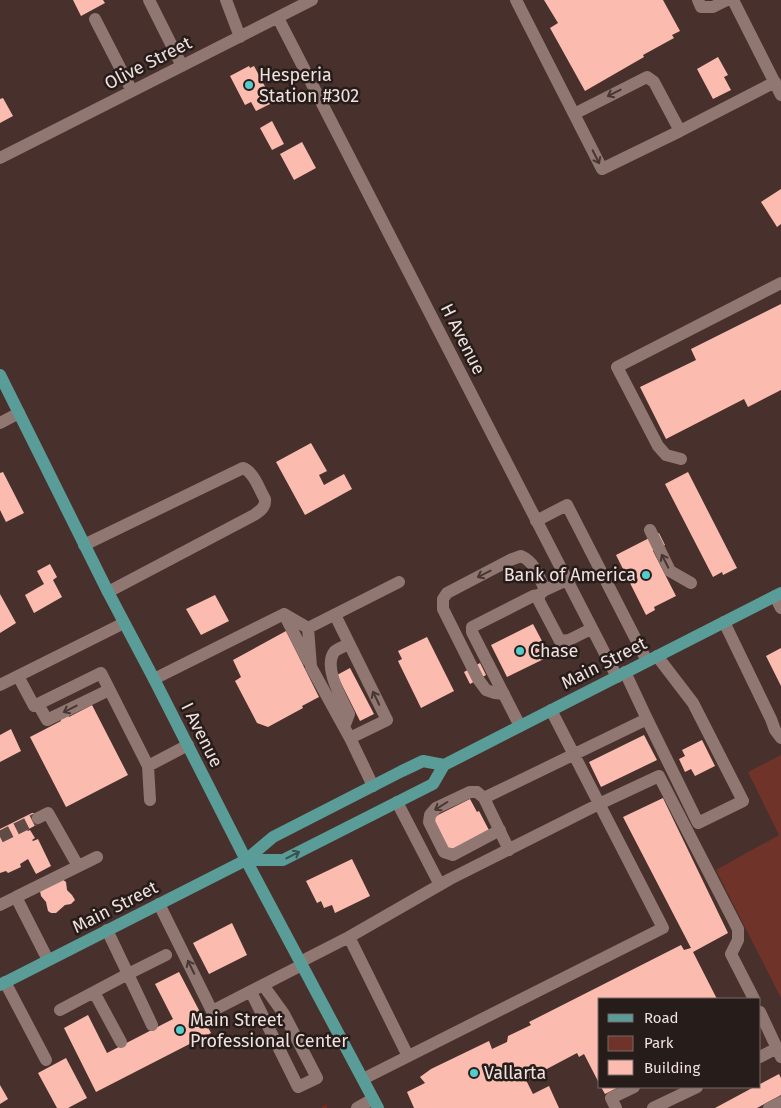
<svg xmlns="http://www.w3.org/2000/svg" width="781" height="1108" font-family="'Fira Sans',sans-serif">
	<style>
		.green { fill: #703329 }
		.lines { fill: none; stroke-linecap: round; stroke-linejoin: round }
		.stream { stroke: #82281a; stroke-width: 4 }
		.building { fill: #fbbcaf }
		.minor-tunnel { stroke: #614b47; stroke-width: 12; stroke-dasharray: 12 6; stroke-linecap: butt }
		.minor { stroke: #917772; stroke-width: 12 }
		.major { stroke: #5a9c98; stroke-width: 12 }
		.oneway { stroke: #463734 }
		.oneway2 { stroke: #3b4f4c }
		.poi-dot { fill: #53cdcb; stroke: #261c1a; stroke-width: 2 }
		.labels { text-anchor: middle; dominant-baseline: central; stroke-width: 5; stroke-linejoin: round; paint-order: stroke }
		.street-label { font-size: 18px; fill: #f0e1de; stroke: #261c1a }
		.poi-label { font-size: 18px; fill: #f0e1de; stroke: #261c1a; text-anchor: start }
	</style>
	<rect width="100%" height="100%" fill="#48312c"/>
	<path class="green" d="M 781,755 L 781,998 L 716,870 L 779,835 L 748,772 Z"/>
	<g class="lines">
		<path class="stream" d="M 324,1108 L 325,1107"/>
	</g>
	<path class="building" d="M 73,0 L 103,0 L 105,3 L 81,16 Z
		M 544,0 L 663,0 L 680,31 L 672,35 L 674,38 L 643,55 L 644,57 L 585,91 L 550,28 L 558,23 Z
		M 718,57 L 728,75 L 724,77 L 731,90 L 713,99 L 697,69 Z
		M 249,66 L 250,68 L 254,66 L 269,94 L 266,96 L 270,104 L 256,111 L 251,102 L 245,105 L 230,76 Z
		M 3,98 L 13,116 L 0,123 L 0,99 Z
		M 272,121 L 284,144 L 272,150 L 260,128 Z
		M 302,142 L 316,168 L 294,180 L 280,154 Z
		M 781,189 L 781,224 L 777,227 L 761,202 Z
		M 781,304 L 781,390 L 748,407 L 744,399 L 666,439 L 640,387 L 696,360 L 691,349 Z
		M 311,443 L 327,471 L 319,475 L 324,485 L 344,474 L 352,489 L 305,515 L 276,462 Z
		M 3,472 L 24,513 L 6,522 L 0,510 L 0,473 Z
		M 688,472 L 737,568 L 723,575 L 722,572 L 713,577 L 665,484 Z
		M 659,533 L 665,545 L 653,551 L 676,596 L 654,607 L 655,610 L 646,615 L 616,555 Z
		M 50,564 L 57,577 L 53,580 L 62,597 L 34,613 L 25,595 L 44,584 L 37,571 Z
		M 0,594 L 16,623 L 0,633 Z
		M 215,595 L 229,621 L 201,635 L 186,609 Z
		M 533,624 L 550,656 L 507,677 L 491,645 Z
		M 286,631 L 319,697 L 302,706 L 303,708 L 268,727 L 257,723 L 235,681 L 241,677 L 233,660 Z
		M 427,637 L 454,691 L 421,708 L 398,661 L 402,659 L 398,651 Z
		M 781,648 L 781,686 L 766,656 Z
		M 480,663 L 486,675 L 470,684 L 464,672 Z
		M 350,668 L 374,714 L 360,721 L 337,675 Z
		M 92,705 L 128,775 L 66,807 L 30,737 L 61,721 L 57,712 L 65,708 L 69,717 Z
		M 11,729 L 21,751 L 0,762 L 0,735 Z
		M 644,735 L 657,760 L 601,787 L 589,762 Z
		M 702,740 L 715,766 L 695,776 L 691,769 L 685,772 L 679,759 L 685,756 L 682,750 Z
		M 663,798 L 728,933 L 693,952 L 717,999 L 600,999 L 600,1085 L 584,1054 L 579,1057 L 577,1053 L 526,1080 L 533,1094 L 549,1086 L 559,1108 L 414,1108 L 407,1092 L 425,1083 L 420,1077 L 431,1069 L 489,1041 L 492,1049 L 507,1042 L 508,1036 L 531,1025 L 529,1022 L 681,945 L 684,950 L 691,948 L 623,817 Z
		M 470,799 L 477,812 L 479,811 L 491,834 L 447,852 L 430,819 Z
		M 32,813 L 35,813 L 38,824 L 27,830 L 28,831 L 30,830 L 35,838 L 32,840 L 33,841 L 38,839 L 51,866 L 36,874 L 28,859 L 20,864 L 21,867 L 8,873 L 6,871 L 0,873 L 0,829 Z
		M 352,859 L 370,896 L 335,913 L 332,905 L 324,908 L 321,901 L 317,903 L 306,881 Z
		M 62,879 L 66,882 L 67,890 L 72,895 L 75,900 L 71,904 L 65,905 L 56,913 L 51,913 L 48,911 L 46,902 L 41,896 L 40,891 Z
		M 232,923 L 247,955 L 209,974 L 193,943 Z
		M 179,972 L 211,1033 L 96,1092 L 64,1028 L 88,1015 L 107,1053 L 173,1019 L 155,984 Z
		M 66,1058 L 87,1098 L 68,1108 L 57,1108 L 38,1073 Z
		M 779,1074 L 781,1078 L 781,1095 L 757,1108 L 715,1108 L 754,1087 L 760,1087 L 760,1084 Z
		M 0,1085 L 8,1099 L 0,1104 Z
		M 601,1087 L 619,1087 L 605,1094 Z"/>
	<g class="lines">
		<path class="minor-tunnel" d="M 0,837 L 38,818"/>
		<path class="minor" d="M 149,0 L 182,66
			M 226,0 L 240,37
			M 516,0 L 602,169 L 680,131 L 775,82
			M 698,0 L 701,7 L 713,7 L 727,0
			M 733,0 L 781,95
			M 278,18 L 617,677
			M 95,19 L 132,91
			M 574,114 L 647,77 L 654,82 L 680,131
			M 0,158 L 312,0
			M 0,423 L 19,413
			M 681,459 L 666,455 L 658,446 L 617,367 L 781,283
			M 536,521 L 567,505 L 647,661
			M 650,530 L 670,571 L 691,583
			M 84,545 L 243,468 C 254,472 259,489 265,499 C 266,507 260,511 254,515 L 108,592
			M 567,580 L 545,590 L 539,595 L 539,601 L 560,641 L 569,640 L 591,629
			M 775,596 L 781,608
			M 284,614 L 308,628 L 311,667 L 350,738 L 373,786
			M 284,614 L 308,661
			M 335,615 L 387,720 L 350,738
			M 724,622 L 771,719 L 775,730 L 781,738
			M 308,628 L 399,582
			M 18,676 L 34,706 L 101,673 L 148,766 L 150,800
			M 154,679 L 284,614
			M 0,685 L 124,623
			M 504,694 L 495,693 L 486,690 L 478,679 L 443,609 L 443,599 L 447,593 L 510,560 L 521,556 C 535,562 539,577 545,590
			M 38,704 L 47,720 L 109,690
			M 647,719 L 698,823 L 743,801 L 693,703 L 657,656
			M 520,726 L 472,632 L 472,627 L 533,596 L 539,595
			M 344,727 L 349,714 C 342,699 322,666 335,651 C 339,648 345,646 349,644
			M 148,766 L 188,745
			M 484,798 L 477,792 L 470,792 L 436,808 L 430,815 L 429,822 L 444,852 L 453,855 L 500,830
			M 397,802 L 440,885
			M 38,818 L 48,813 L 78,866
			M 509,850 L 484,798 L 647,719 L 625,672
			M 159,904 L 212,1011 L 302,965
			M 0,905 L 16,897
			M 349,937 L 450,879 L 599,804 L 659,776 L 738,929 L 738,940 L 731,954 L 754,999
			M 48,960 L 16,897 L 97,857
			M 300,962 L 349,937 L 408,1056
			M 5,982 L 46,1060
			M 94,992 L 121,1042
			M 251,992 L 298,1087 L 317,1078 L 284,1014 L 263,985
			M 60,1010 L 128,974 L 107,930
			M 760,1012 L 781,1057
			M 152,1025 L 128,974 L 166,955
			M 760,1057 L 777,1048
			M 363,1079 L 663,928 L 551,710
			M 357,1108 L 373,1099
			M 616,1108 L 611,1098 L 634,1087
			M 653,1108 L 697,1087
			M 769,1108 L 781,1102"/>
		<path class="major" d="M 0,375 L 108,592 L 154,679 L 246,860 L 378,1108
			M 246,860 L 283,860 L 433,784 L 444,765 L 781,593
			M 0,985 L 246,860 L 273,837 L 402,771 L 423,761 L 444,765"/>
	</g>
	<defs><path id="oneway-shaft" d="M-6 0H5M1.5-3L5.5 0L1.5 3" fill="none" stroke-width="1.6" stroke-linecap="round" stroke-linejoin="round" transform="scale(1.25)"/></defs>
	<g class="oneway">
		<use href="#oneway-shaft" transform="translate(614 93) rotate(153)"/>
		<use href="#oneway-shaft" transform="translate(596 157) rotate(63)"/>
		<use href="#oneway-shaft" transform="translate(665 561) rotate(-117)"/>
		<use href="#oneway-shaft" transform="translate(484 574) rotate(153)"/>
		<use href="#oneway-shaft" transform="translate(376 698) rotate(-116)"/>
		<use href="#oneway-shaft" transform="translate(70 709) rotate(153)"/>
		<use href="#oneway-shaft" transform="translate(441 806) rotate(148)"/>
		<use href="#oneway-shaft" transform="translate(191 967) rotate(-116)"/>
	</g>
	<use class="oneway2" href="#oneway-shaft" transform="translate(293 855) rotate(-27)"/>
	<g class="poi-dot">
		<circle cx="249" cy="85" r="5"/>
		<circle cx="646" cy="575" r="5"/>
		<circle cx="520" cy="651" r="5"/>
		<circle cx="180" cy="1030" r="5"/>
		<circle cx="474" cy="1073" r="5"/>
	</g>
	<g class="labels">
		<g class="street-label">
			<text transform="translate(148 63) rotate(-27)">Olive Street</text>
			<text transform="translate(463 339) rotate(63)">H Avenue</text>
			<text transform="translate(604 663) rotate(-27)">Main Street</text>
			<text transform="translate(202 735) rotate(63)">I Avenue</text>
			<text transform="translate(115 907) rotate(-27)">Main Street</text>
		</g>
		<g class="poi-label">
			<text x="259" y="75">Hesperia<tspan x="259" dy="21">Station #302</tspan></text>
			<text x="636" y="575" text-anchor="end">Bank of America</text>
			<text x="530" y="651">Chase</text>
			<text x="190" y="1020">Main Street<tspan x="190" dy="21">Professional Center</tspan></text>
			<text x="484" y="1073">Vallarta</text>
		</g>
	</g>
	<rect x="598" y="998" width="162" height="90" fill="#261c1a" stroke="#776b68"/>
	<rect x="608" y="1014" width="25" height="8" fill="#5a9c98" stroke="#776b68"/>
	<text x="644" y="1023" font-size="15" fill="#f0e1de">Road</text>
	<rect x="608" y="1036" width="25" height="15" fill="#703329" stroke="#776b68"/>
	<text x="644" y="1048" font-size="15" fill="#f0e1de">Park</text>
	<rect x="608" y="1060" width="25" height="15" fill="#fbbcaf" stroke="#776b68"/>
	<text x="644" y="1073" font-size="15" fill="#f0e1de">Building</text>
</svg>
